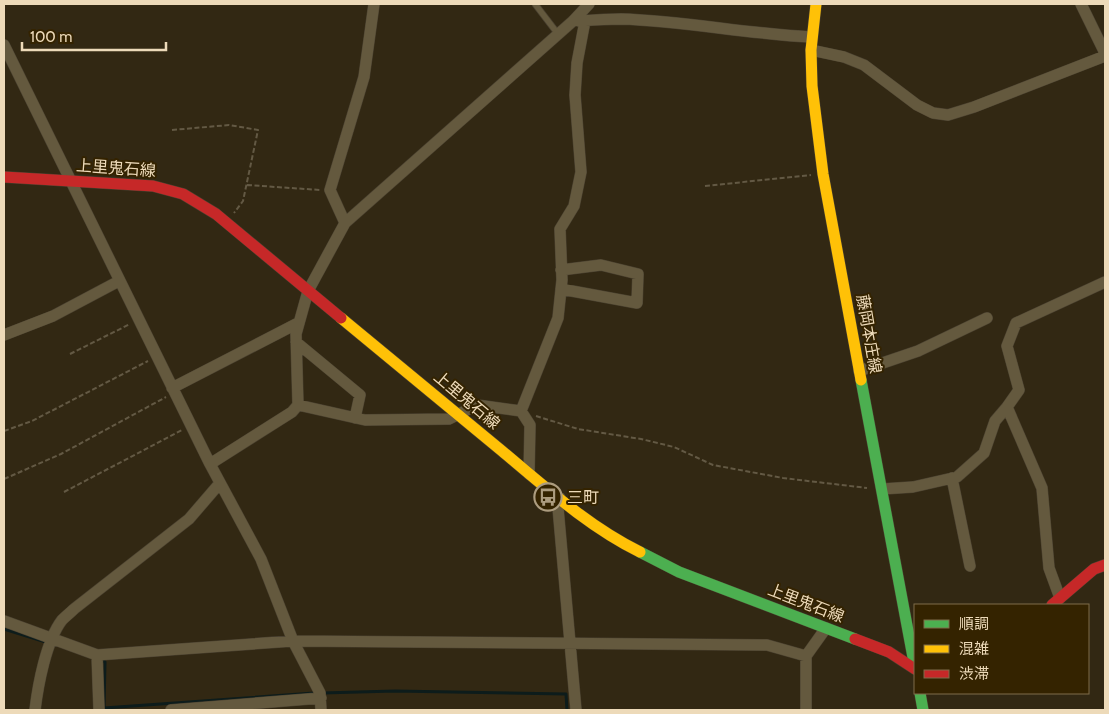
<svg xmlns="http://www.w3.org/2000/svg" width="1109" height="714" font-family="Cabin,'Noto Sans JP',sans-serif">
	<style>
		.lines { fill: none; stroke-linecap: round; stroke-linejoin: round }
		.stream { stroke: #0d1c1b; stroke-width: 3 }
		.lane-casing { stroke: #4b4231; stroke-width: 7 }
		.street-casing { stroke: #4b4231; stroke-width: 12 }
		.fast-casing { stroke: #4b4231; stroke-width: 12 }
		.slow-casing { stroke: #4b4231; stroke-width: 12 }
		.jam-casing { stroke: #4b4231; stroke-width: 12 }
		.path { stroke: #635944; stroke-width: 2; stroke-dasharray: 5 2.5; stroke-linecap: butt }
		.lane { stroke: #64593e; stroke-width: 5.5 }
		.street { stroke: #64593e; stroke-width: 11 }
		.fast { stroke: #4caf50; stroke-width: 11 }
		.slow { stroke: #ffc107; stroke-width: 11 }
		.jam { stroke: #c62828; stroke-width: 11 }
		.labels { text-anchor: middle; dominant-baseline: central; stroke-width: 4; stroke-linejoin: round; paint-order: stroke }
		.street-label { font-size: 16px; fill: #eddab9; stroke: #342300 }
		.poi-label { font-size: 16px; fill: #eddab9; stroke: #342300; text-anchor: start }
	</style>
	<rect width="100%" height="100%" fill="#322813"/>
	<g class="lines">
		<path class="stream" d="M 4,629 L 49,643
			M 100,660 L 105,662 L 104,708 L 314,693
			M 322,693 L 395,691 L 566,694 L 567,710"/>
		<g class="lane-casing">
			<path id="lane" d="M 535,4 L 558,34"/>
		</g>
		<g class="street-casing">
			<path id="street" d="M 1081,4 L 1105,53
				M 579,21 C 593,20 607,19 621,19 C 685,21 748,34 812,37
				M 4,45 L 210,464 L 261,559 L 293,641 L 320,693 L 321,710
				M 811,50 L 844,57 L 864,65 L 917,105 L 933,113 L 948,115 L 974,107 L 1105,56
				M 345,223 L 330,190 L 364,77 L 374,4
				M 561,289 L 637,303 L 638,274 L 601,265 L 561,270
				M 4,335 L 53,316 L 119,281
				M 296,342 L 360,395 L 355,418
				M 859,371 L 918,351 L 987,318
				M 172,388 L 298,323
				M 298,405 L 365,420 L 449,419 L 477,405 L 521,411
				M 210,464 L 292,412 L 298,405 L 296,334 L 308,291 L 345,223 L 573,21 L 589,4
				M 529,474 L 530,425 L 521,411 L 558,318 L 562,280 L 560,229 L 574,206 L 581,172 L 575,95 L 577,63 L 585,21
				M 952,478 L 970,566
				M 882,489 L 913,487 L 957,477 L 984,453 L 995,421 L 1007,407
				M 560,498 L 558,508 L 576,710
				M 1060,598 L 1049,568 L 1042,488 L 1007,407 L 1019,390 L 1007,346 L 1016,323 L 1105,282
				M 4,621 L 97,655 L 293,641 L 767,645 L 806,656 L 826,628
				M 97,655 L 99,710
				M 806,656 L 806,710
				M 35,710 C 38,685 46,641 62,620 C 66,616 70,613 74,609 L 189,519 L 220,483
				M 171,710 L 321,698"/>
		</g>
		<g class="fast-casing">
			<path id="fast" d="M 861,380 L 915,668
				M 640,552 L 679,572 L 855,639
				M 920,693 L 923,710"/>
		</g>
		<g class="slow-casing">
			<path id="slow" d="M 816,4 L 811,50 L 812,86 L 823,174 L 861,380
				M 341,318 C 395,362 448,407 502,451 C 545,487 589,527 640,552"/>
		</g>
		<g class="jam-casing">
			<path id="jam" d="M 4,177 L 153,186 L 183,194 L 216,214 L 341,318
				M 1052,605 L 1094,569 L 1105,565
				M 855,639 L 889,652 L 915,669"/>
		</g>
		<path class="path" d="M 172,130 L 229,125 L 258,130 L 243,201 L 234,213
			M 247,185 L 320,190
			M 705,186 L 811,175
			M 70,354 L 130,324
			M 536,416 L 578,429 L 641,439 L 674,447 L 713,465 L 783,478 L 867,488
			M 4,431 L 32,421 L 148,361
			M 4,479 L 61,454 L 166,397
			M 64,492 L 182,430"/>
		<use href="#lane" class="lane"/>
		<use href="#street" class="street"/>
		<use href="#fast" class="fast"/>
		<use href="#slow" class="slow"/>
		<use href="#jam" class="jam"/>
	</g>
	<defs>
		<g id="bus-ring" transform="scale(1.4375)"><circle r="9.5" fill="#342300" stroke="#ac9c7f" stroke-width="1.5"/><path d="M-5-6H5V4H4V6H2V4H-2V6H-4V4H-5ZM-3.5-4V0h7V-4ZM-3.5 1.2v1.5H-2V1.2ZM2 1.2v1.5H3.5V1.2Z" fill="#ac9c7f"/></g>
	</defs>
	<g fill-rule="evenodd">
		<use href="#bus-ring" x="548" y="497"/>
	</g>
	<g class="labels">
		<g class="street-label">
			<text transform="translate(116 168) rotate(4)">上里鬼石線</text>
			<text transform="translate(869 334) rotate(80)">藤岡本庄線</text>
			<text transform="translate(467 400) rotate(40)">上里鬼石線</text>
			<text transform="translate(806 603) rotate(21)">上里鬼石線</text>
		</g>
		<g class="poi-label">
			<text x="567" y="497">三町</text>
		</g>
	</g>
	<rect width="1109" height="714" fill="none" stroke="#eddab9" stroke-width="10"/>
	<rect x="914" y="604" width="175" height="90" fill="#342300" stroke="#7e6c4a"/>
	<rect x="924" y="620" width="25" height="8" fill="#4caf50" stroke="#7e6c4a"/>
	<text x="959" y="629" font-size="15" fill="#eddab9">順調</text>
	<rect x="924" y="645" width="25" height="8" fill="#ffc107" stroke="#7e6c4a"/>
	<text x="959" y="654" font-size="15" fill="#eddab9">混雑</text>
	<rect x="924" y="670" width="25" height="8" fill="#c62828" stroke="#7e6c4a"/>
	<text x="959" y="679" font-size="15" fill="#eddab9">渋滞</text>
	<path d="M22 42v8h144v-8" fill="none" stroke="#eddab9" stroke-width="2.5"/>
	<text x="30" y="42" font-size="15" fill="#eddab9" stroke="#342300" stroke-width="4" paint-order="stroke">100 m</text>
</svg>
